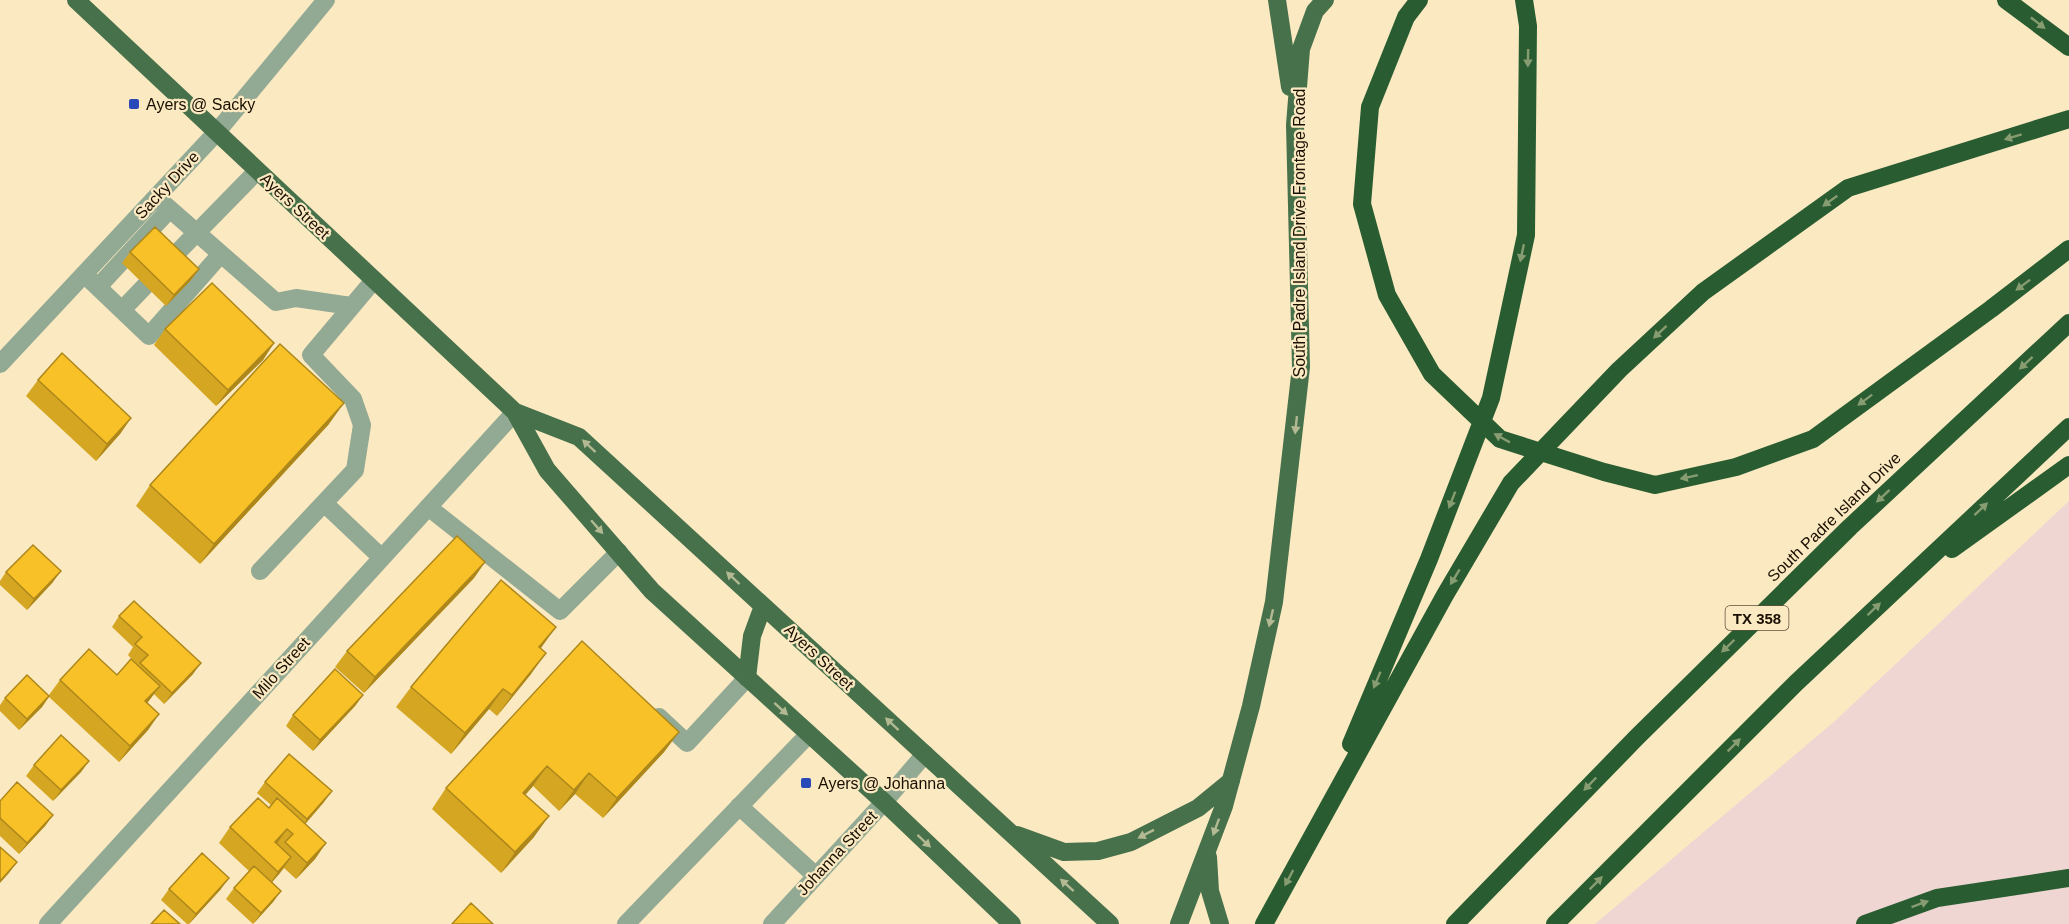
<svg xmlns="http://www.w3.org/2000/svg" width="2069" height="924" font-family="Helvetica,sans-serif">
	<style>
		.green { fill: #efd6d3 }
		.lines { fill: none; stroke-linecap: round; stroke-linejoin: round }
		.minor { stroke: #92a993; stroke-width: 18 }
		.major { stroke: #46714b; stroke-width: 18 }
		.highway { stroke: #295d31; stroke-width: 18 }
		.wall { fill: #d4a622 }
		.shaded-wall { fill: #ad871b }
		.building { fill: #f7c127; stroke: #ad871b; stroke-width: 1.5 }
		.oneway { fill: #889c72 }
		.oneway2 { fill: #b3b992 }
		.poi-dot { fill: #2a49b9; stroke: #fbe9c2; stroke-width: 2 }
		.labels { text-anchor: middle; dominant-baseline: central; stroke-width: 4.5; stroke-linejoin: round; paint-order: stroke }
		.shield { fill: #fbe9c2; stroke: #5d503a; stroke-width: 1.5 }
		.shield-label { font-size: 15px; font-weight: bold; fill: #190f00 }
		.poi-label { font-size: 16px; fill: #190f00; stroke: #fbe9c2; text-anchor: start }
		.street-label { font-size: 16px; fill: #190f00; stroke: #fbe9c2 }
	</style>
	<rect width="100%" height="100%" fill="#fbe9c2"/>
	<path class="green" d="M 2069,501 L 2069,924 L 1595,924 L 1835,721 Z"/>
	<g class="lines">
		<path class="minor" d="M 156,197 L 276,302 L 296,298 L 351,306
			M 170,260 L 257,171
			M 84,274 L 149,336 L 220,255
			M 98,287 L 169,210
			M 122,310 L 145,286
			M 0,364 L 216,133 L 326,0
			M 324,503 L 382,558
			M 428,507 L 560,611 L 619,552
			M 260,571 L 355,470 L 362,425 L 353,399 L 311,355 L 374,280
			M 659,717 L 687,743 L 747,678
			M 739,806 L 816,876
			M 48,924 L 515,412
			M 626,924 L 809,734
			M 772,924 L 884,802 L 925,754"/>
		<path class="major" d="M 76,0 L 515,412 L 547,470 L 652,591 L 884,802 L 1012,924
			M 1277,0 L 1290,87
			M 515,412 L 579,437 L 1110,924
			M 747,678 L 752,636 L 763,606
			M 1017,835 L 1064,852 L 1098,851 L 1131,842 L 1198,808 L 1231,781
			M 1208,857 L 1210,891 L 1220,924
			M 1179,924 L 1224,806 L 1251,706 L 1274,602 L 1301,367 L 1295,125 L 1301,49 L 1315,11 L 1325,0"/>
		<path class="highway" d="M 1419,0 L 1406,17 L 1370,107 L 1362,204 L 1387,295 L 1432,374 L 1500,439 L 1604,472 L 1655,485 L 1736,467 L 1813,439 L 1991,309 L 2069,249
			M 2006,0 L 2069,47
			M 1952,549 L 2069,465
			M 1351,744 L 1429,559 L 1491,398 L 1526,235 L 1528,26 L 1524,0
			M 1264,924 L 1445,595 L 1511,483 L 1619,370 L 1703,292 L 1848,188 L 2069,119
			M 1455,924 L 1637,737 L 1850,527 L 2069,323
			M 1555,924 L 1796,683 L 2069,427
			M 1865,924 L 1937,898 L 2069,878"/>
	</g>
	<path class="wall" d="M 130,252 L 199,269 L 191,280 L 166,306 L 122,263 Z
		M 165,329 L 274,343 L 263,360 L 216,406 L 154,345 Z
		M 38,380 L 131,418 L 120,434 L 96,461 L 26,396 Z
		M 329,424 L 200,564 L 136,506 L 150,485 Z
		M 485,562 L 474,578 L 364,693 L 335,667 L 347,651 Z
		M 6,572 L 53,582 L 27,610 L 0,585 L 0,581 Z
		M 119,616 L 193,674 L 164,704 L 154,694 L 147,703 L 159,714 L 148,730 L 119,762 L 49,697 L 42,707 L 19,730 L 0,711 L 0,705 L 5,698 L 49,695 L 60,680 L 117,675 L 138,666 L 128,655 L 133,647 L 112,627 Z
		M 540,648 L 531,674 L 497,716 L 489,709 L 451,754 L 396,707 L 411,687 Z
		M 363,695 L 355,706 L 313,751 L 286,726 L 293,715 Z
		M 679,732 L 664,752 L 603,818 L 575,794 L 559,811 L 533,786 L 525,795 L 534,837 L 501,873 L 432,809 L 446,788 Z
		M 89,761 L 81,772 L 53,801 L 26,776 L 34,765 Z
		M 265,782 L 324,802 L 305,824 L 326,843 L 315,859 L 296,879 L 284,868 L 272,882 L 281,891 L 273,902 L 253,924 L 226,899 L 234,888 L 249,871 L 219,843 L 230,827 L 269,808 L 271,805 L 257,793 Z
		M 0,801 L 53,815 L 45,826 L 19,854 L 0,836 Z
		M 169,889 L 221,889 L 189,924 L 187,924 L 161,900 Z"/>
	<path class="shaded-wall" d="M 199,269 L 191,280 L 166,306 L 174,295 Z
		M 274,343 L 263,360 L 216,406 L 228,390 Z
		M 344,403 L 329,424 L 200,564 L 214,544 Z
		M 131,418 L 120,434 L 96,461 L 107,444 Z
		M 485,562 L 474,578 L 364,693 L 375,677 Z
		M 61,571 L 53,582 L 27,610 L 34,599 Z
		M 556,627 L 541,648 L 524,668 L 539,647 Z
		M 546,653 L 531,674 L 497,716 L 512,695 Z
		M 201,663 L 193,674 L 164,704 L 172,693 Z
		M 160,686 L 148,702 L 134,717 L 145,701 Z
		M 503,689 L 489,709 L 451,754 L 465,733 Z
		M 363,695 L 355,706 L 313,751 L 320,740 Z
		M 49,696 L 42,707 L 19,730 L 27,719 Z
		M 159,714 L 148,730 L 119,762 L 130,746 Z
		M 679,732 L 664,752 L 603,818 L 617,798 Z
		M 89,761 L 81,772 L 53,801 L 61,790 Z
		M 547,766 L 533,786 L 509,814 L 523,793 Z
		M 589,773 L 575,794 L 559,811 L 574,790 Z
		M 332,791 L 324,802 L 300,830 L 307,819 Z
		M 53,815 L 45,826 L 19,854 L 27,843 Z
		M 549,816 L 534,837 L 501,873 L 515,852 Z
		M 287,829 L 276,845 L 275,842 Z
		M 326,843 L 315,859 L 296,879 L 307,863 Z
		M 291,857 L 280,873 L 267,888 L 278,872 Z
		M 17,862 L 9,873 L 0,883 L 0,881 Z
		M 229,878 L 221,889 L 189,924 L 196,914 Z
		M 281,891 L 273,902 L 253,924 L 261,913 Z"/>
	<path class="building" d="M 155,227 L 199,269 L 174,295 L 130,252 Z
		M 212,283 L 274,343 L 228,390 L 165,329 Z
		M 280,344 L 344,403 L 214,544 L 150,485 Z
		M 62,353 L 131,418 L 107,444 L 38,380 Z
		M 457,536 L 485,562 L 375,677 L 347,651 Z
		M 33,545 L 61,571 L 34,599 L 6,572 Z
		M 501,580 L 556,627 L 539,647 L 546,653 L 512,695 L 503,689 L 465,733 L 411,687 Z
		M 134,601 L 201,663 L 172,693 L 140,663 L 148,655 L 135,644 L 142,637 L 119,616 Z
		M 582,641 L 679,732 L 617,798 L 589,773 L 574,790 L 547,766 L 523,793 L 549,816 L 515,852 L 446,788 Z
		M 89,649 L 117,675 L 131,659 L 160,686 L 145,701 L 159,714 L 130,746 L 60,680 Z
		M 335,669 L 363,695 L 320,740 L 293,715 Z
		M 27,675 L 49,696 L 27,719 L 5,698 Z
		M 61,735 L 89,761 L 61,790 L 34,765 Z
		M 289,754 L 332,791 L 307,819 L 265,782 Z
		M 17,782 L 53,815 L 27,843 L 0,818 L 0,801 Z
		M 258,798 L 269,808 L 277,798 L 326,843 L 307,863 L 285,842 L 293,834 L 287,829 L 275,842 L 291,857 L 278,872 L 230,827 Z
		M 0,847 L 17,862 L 0,881 Z
		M 202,853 L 229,878 L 196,914 L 169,889 Z
		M 254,866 L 281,891 L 261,913 L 234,888 Z
		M 471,903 L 493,924 L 452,924 Z
		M 164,910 L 180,924 L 151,924 Z"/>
	<defs><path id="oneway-solid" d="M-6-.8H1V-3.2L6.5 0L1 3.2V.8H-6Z" transform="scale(1.5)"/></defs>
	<g class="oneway">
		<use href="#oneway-solid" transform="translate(2038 23) rotate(38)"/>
		<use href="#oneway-solid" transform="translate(1528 58) rotate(91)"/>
		<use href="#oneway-solid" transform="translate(2013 137) rotate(163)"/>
		<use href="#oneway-solid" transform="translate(1830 201) rotate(144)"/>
		<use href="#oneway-solid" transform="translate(1522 253) rotate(102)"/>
		<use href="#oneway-solid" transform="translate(2023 285) rotate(143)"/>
		<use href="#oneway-solid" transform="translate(1660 332) rotate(137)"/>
		<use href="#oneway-solid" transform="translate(2026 363) rotate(137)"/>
		<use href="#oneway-solid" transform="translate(1865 400) rotate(143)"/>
		<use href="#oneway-solid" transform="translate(1502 438) rotate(-151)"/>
		<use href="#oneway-solid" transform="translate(1689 477) rotate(168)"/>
		<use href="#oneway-solid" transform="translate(1883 496) rotate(137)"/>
		<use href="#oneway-solid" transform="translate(1452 500) rotate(111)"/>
		<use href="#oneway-solid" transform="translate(1981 509) rotate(-43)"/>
		<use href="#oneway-solid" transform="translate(1455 577) rotate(121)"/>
		<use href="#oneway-solid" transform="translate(1874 609) rotate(-44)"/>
		<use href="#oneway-solid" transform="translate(1728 646) rotate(136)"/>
		<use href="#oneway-solid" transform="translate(1377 680) rotate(113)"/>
		<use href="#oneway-solid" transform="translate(1734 745) rotate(-45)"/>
		<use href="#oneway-solid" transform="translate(1590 784) rotate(134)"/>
		<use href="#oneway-solid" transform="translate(1289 878) rotate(118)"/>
		<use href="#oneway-solid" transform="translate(1596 883) rotate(-45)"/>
		<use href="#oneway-solid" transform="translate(1920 904) rotate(-20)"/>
	</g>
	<g class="oneway2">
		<use href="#oneway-solid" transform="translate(1296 425) rotate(96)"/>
		<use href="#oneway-solid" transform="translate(589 446) rotate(-137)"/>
		<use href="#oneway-solid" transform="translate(597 527) rotate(49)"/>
		<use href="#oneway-solid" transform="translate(733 578) rotate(-137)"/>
		<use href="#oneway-solid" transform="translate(1271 618) rotate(103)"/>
		<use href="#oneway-solid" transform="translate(781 709) rotate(42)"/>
		<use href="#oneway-solid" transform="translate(892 724) rotate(-137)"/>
		<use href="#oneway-solid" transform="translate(1216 827) rotate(110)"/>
		<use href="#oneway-solid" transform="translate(1146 834) rotate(153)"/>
		<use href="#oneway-solid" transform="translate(924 841) rotate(43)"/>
		<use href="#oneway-solid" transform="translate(1067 885) rotate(-138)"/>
	</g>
	<g class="poi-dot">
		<rect x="128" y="98" width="12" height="12" rx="3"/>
		<rect x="800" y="777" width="12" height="12" rx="3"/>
	</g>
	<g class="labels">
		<rect class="shield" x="1725.5" y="606" width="63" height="24" rx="4.5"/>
		<g class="shield-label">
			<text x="1757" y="618">TX 358</text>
		</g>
		<g class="poi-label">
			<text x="146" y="104">Ayers @ Sacky</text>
			<text x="818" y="783">Ayers @ Johanna</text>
		</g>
		<g class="street-label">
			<text transform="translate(167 185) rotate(-47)">Sacky Drive</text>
			<text transform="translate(295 206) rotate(43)">Ayers Street</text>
			<text transform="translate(1299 233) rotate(-90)">South Padre Island Drive Frontage Road</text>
			<text transform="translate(1834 517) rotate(-44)">South Padre Island Drive</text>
			<text transform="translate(819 657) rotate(43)">Ayers Street</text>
			<text transform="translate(281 668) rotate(-48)">Milo Street</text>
			<text transform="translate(837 853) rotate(-47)">Johanna Street</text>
		</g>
	</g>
</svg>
